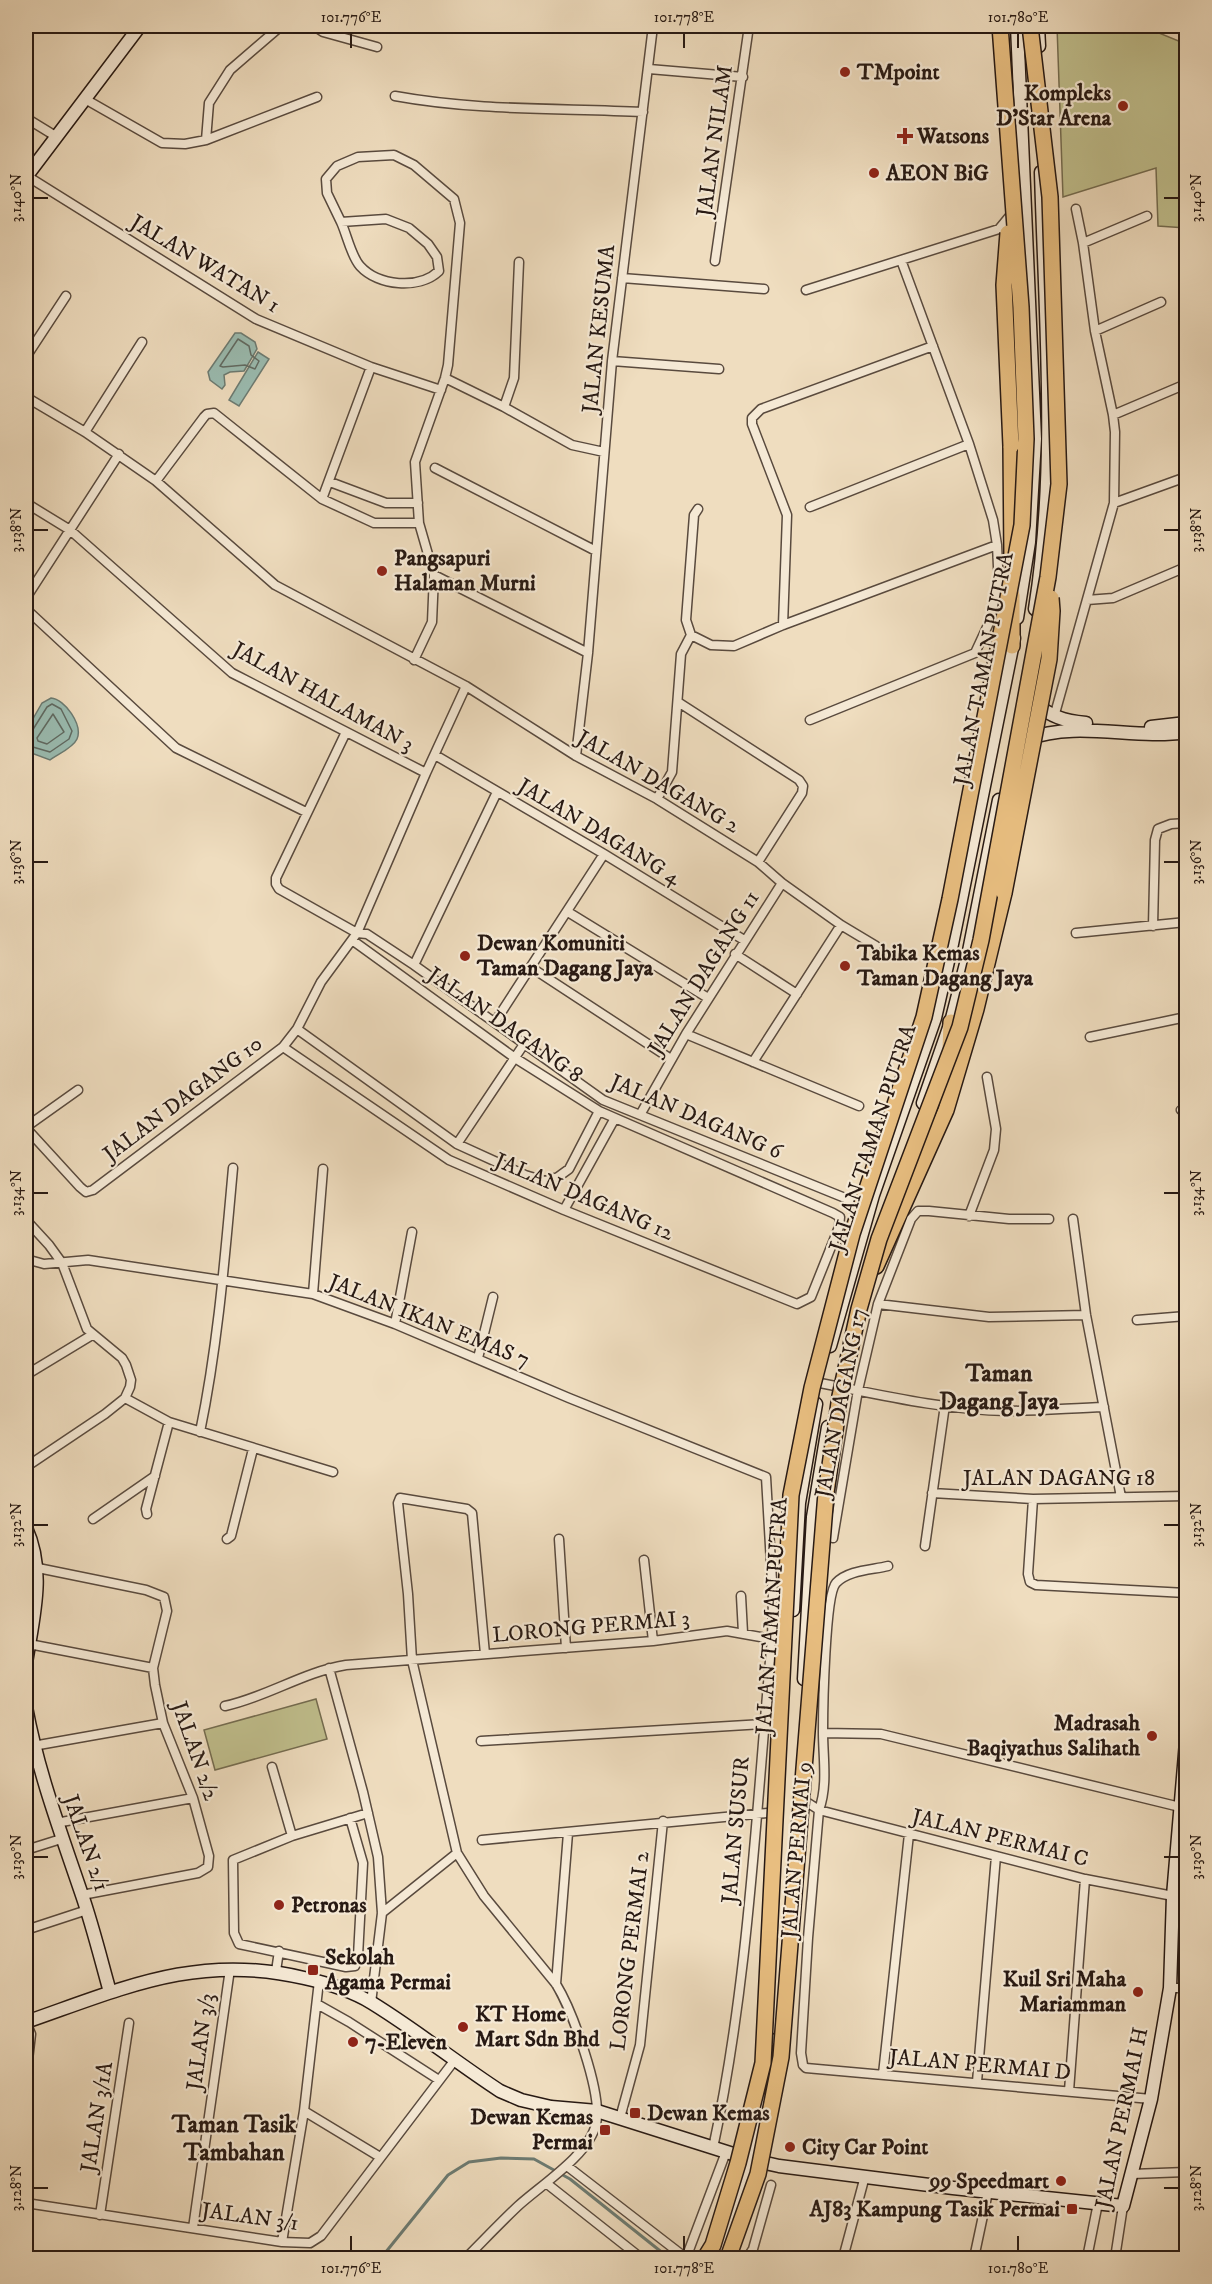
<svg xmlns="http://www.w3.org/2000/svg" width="1212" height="2284" font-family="'IM FELL DW Pica',serif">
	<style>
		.green { fill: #c0bf8d; stroke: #746c50; stroke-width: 1.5 }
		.water { fill: #9abcb1; stroke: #6c7b72; stroke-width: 1.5 }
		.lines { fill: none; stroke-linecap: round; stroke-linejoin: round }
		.shore { stroke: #606a62; stroke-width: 1.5 }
		.stream { stroke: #6c7b72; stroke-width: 3 }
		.street-casing { stroke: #594a3e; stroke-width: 11 }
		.secondary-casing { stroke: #271913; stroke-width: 15 }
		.highway-casing { stroke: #271913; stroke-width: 18 }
		.street { stroke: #f5e9d5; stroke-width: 8 }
		.secondary { stroke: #f5e9d5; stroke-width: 12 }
		.highway { stroke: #e8be80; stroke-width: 15 }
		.highway-bridge-casing { stroke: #271913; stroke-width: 18; stroke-linecap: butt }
		.highway-bridge { stroke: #e8be80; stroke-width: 15 }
		.ticks { fill: none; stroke: #271913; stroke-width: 2 }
		.poi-dot { fill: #8f2418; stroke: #f5e9d5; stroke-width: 2 }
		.labels { text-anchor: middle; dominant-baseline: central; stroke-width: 4.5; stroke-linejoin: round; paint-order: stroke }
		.poi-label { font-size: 22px; font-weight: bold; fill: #271913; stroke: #f5e9d5; text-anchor: start }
		.street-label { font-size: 22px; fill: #271913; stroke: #f5e9d5 }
		.neighbourhood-label { font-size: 24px; font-weight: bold; fill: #271913; stroke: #f5e9d5 }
		.neatline { fill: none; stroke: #271913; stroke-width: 2 }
		.ticks-label { font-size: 15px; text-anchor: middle; fill: #271913 }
	</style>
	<rect width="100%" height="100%" fill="#efddbf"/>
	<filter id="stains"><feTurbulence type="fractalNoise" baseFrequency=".00333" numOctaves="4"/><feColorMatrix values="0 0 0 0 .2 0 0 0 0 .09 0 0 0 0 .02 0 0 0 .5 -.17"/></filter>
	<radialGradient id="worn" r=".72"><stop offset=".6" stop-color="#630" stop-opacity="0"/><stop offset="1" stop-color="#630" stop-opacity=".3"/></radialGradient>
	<path class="green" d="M 1057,26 L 1142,26 L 1186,44 L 1186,228 L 1158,226 L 1156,168 L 1063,197 Z
		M 316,1699 L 327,1739 L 215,1770 L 204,1730 Z"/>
	<path class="water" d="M 235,333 L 241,333 L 255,342 L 257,349 L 244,371 L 230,372 L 224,375 L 225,385 L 222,389 L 210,380 L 208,372 Z
		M 258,352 L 269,359 L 239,406 L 229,400 Z
		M 51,698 C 65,699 83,725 77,739 C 73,748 58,754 50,760 L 26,751 L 26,731 L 42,703 Z"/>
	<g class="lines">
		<path class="shore" d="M 238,339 L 249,346 L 251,355 L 259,361 L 255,369 L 245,365 L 223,367 L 220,366 Z
			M 53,714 L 64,732 L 47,744 L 38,741 L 37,738 Z
			M 26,733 L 32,731 L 47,707 L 52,704 L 61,709 L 72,731 L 69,739 L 50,752 L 26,745"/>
		<path class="stream" d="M 381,2258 L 448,2175 L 469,2162 L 501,2158 L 534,2159 L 570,2179 L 669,2258"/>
		<g class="street-casing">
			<path id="street" d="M 314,26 L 323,32 L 377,47
				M 26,32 L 30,26
				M 649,69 L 743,77
				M 395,96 C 477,111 560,108 643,112
				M 85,99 L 162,143 L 185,144 L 206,140 L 317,97
				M 26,118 L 57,137
				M 206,140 L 209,103 L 230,70 L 281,26
				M 27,176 L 256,319 L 371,367 L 441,390
				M 341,222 C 347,235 351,256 360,266 C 378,286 419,290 439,271 L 437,257 L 428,244 L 409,228 L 386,219 L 341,222 L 327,193 L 326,179 L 337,166 L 358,157 L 394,155 L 414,165 L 454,199 L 460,223 L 448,365 L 445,378 L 415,462 L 419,523 L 434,575 L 432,622 L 414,660
				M 1083,243 L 1147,216
				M 715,261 L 749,26
				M 622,278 L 764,289
				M 806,290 L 999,229 L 1013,212
				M 1095,331 L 1161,302
				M 26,357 L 66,296
				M 612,361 L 719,369
				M 445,378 L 504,407 L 572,445 L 604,452
				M 26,397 L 85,432 L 156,481 L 275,585 L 466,686 L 576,756 L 657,799 L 758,862 L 782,883 L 841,925 L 876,946
				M 504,407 L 514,378 L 519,262
				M 1113,415 L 1186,384
				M 85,432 L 142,342
				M 435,468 L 596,551
				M 156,481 L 204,417 L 207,414 L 214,413 L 322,499 L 374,523 L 419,523
				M 330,482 L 386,503 L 418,503
				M 322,499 L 371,367
				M 26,503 L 70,530 L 232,673 L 426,773
				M 1114,503 L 1186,477
				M 810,507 L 969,444
				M 698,509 L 694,515 L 686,620 L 691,635 L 711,645 L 734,646 L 783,625 L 997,545
				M 434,575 L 588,653
				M 26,598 L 119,454
				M 1087,600 L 1113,598 L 1186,567
				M 26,609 L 176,748 L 306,812
				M 783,625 L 787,515 L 752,424 L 752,418 L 761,409 L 933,346
				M 678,702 L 799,780 L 803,786 L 802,793 L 758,862
				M 1054,717 L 1114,503 L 1115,432 L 1113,415 L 1095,331 L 1083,243 L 1076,209
				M 810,720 L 975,653 L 988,625 L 999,588 L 997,545 L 993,520 L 969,444 L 901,260
				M 346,732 L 276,878 L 276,884 L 279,889 L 357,933 L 367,934 L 414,965 L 603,1100 L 850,1200 L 861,1211
				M 435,755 L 604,854 L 744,940
				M 576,756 L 588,653 L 612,361 L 653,26
				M 657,799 L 672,772 L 681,654 L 691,635
				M 568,912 L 708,998
				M 1153,926 L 1155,840 L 1158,829 L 1171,824 L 1186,823
				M 1076,933 L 1186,922
				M 735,954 L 797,994
				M 414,965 L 497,792
				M 532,968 L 671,1059
				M 495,1022 L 604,854
				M 297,1029 L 457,1144 L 525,1175 L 545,1181 L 558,1177 L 569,1169 L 599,1111
				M 686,1034 L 859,1106
				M 1090,1037 L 1186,1017
				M 283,1047 L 449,1160 L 564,1210 L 797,1304 L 811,1297 L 839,1227 L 840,1217 L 833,1213 L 599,1111 L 515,1058 L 352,940
				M 753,1062 L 841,925
				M 1181,1110 L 1186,1108
				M 640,1115 L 686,1034 L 782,883
				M 26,1127 L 78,1090
				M 26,1128 L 80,1187 L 86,1192 L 93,1190 L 283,1047 L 297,1029 L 321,982 L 357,933 L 426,773 L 466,686
				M 457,1144 L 524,1044
				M 564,1210 L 615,1118
				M 969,1216 L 994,1150 L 996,1129 L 987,1077
				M 1073,1219 L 1086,1315 L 1121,1497
				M 26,1220 L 49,1245 L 62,1263 L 87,1329 L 122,1358 L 126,1365 L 131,1380 L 130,1387 L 125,1398 L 105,1414 L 26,1467
				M 26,1259 L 44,1264 L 88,1260 L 313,1294 L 395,1324 L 569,1398 L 766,1477 L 773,1598 L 772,1639 C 756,1808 749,1981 713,2148
				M 313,1294 L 323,1169
				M 878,1304 L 989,1317 L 1086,1315
				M 1137,1320 L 1186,1316
				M 395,1324 L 412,1232
				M 478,1358 L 493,1297
				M 26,1375 L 92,1335
				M 820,1383 C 881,1395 945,1410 1007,1411 C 1039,1411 1072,1408 1104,1407
				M 125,1398 L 169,1422 L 333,1472
				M 200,1432 C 218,1345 225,1256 233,1168
				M 932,1493 L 1033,1499 L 1186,1496
				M 1033,1499 L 1028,1574 L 1030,1582 L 1036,1585 L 1186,1593
				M 147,1514 L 146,1509 L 169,1422
				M 93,1519 L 155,1476
				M 833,1538 L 858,1390 L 878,1304 L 911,1219 L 918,1211 L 929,1211 L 1009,1219 L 1049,1219
				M 227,1539 L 231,1536 L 253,1449
				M 559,1539 L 566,1648
				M 925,1546 L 945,1405
				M 644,1560 L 653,1641
				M 888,1566 C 872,1570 848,1570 836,1583 C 825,1595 823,1709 823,1732 C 823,1758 828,1785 819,1810 L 808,1938 L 801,2053 L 803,2065 L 806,2068 L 1151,2099
				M 38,1568 L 146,1590 L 164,1597 L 167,1611 L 153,1668 L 155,1685 L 163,1723 L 193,1798 L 209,1856 L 208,1867 L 198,1873 L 82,1895
				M 741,1596 L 743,1633
				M 29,1644 L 153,1668
				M 329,1668 L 363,1792 L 378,1857 L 382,1913 L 371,2003
				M 225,1706 C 267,1697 303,1672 346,1665 L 653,1641 L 727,1631 L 772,1639
				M 823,1733 L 881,1734 L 1180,1807
				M 481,1741 L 763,1724
				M 33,1746 L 163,1723
				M 26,1766 L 37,1763
				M 272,1767 L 292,1836
				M 802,1799 L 819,1810 L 1085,1879 L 1173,1896 L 1186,1896
				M 350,1818 L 363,1863 L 358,1956 L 355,1966 L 346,1967 L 239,1944 L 234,1933 L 233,1860 L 292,1836 L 368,1813
				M 56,1823 L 193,1798
				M 482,1840 L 778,1812
				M 26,1850 L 61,1839
				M 457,1853 L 484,1896 L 556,1984 C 572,2010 603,2094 596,2124 C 589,2155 541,2185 518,2206 C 500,2223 483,2241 466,2258
				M 382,1913 L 457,1853 L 412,1660 L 408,1594 L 398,1503 L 400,1498 L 467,1509 L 472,1513 L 485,1654
				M 26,1930 L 87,1910
				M 276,1971 L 279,1951
				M 556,1984 L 568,1833
				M 1170,1988 L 1186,1988
				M 317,2004 L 349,2022 L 439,2080
				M 883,2074 L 909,1834
				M 26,2077 L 31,2034 L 26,2022
				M 977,2082 L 996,1856
				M 1069,2091 L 1085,1879
				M 304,2111 L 380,2157
				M 620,2118 L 640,2045 L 663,1821
				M 567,2166 L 686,2258
				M 1132,2174 L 1186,2172
				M 546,2183 L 641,2258
				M 26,2203 L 282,2242 L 310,2243 L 321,2236 L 454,2061
				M 100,2215 L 129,2023
				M 193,2228 L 230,1969
				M 282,2242 L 304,2111 L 319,1981
				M 686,2258 L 726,2152
				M 747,2258 L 753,2249 L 771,2185
				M 843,2258 L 865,2176
				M 974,2258 L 988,2192
				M 1087,2258 L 1098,2203
				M 1115,2258 L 1123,2206"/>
		</g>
		<g class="secondary-casing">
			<path id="secondary" d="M 1038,26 L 1039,46
				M 26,177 L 140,26
				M 1035,609 C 1058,465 1045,317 1041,172
				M 1017,618 L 1029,542 L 1035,439 L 1017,26
				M 1033,703 C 1052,716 1062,721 1086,723
				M 1151,727 L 1186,723
				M 1027,739 C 1079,720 1133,740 1186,732
				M 923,1103 L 951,1022 L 968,956 L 999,800
				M 830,1346 L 873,1195 L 935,1018 L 952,944 L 1014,638
				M 26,1528 C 46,1571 33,1618 26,1663
				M 793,1610 L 799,1503 L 816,1404
				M 804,1679 L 813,1517 L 828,1427
				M 26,1707 C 38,1772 61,1833 82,1895 C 93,1927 101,1960 110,1992
				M 26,2022 C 124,1988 198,1953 304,1978 C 327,1983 352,1991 372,2003 C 416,2030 457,2063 500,2091 L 521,2100 L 551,2107 L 597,2111 L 752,2160 L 779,2166 L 953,2188 L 1123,2206 L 1151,2099 L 1170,1988 L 1173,1896 L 1186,1742
				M 719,2258 L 724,2248 L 752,2160 L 776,2040"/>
		</g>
		<g class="highway-casing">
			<path id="highway" d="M 1011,446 L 1012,559
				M 1012,595 L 1012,646
				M 950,1049 L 951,1022
				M 876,1266 L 946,1110 L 976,1009 L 1004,893"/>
		</g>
		<use href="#street" class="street"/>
		<use href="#secondary" class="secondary"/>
		<use href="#highway" class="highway"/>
		<g class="highway-bridge-casing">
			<path id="highway-bridge" d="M 1008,233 L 1004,285 L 1011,446
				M 1004,893 L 1049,659 L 1052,611 L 1051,598
				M 705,2258 L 713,2245 L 738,2163 L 763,2063 L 791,1495 L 812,1388 L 852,1234 L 924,1017 L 950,899 L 1022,525 L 1026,439 L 1021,307 L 1000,26
				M 728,2258 L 758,2174 L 781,2057 L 826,1493 L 840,1396 L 859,1309 L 879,1239 L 960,1027 L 981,940 L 1048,577 L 1059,484 L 1050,197 L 1030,26"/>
		</g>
		<use href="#highway-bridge" class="highway-bridge"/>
	</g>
	<path class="ticks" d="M 351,33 L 351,48M 684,33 L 684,48M 1018,33 L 1018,48M 33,198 L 48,198M 1164,198 L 1179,198M 33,530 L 48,530M 1164,530 L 1179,530M 33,862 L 48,862M 1164,862 L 1179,862M 33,1193 L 48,1193M 1164,1193 L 1179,1193M 33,1525 L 48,1525M 1164,1525 L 1179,1525M 33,1857 L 48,1857M 1164,1857 L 1179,1857M 33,2188 L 48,2188M 1164,2188 L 1179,2188M 351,2236 L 351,2251M 684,2236 L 684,2251M 1018,2236 L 1018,2251"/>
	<g class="poi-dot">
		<circle cx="845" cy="72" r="6"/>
		<circle cx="1123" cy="106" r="6"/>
		<path d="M902 127h6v6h6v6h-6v6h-6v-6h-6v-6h6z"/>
		<circle cx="874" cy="173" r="6"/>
		<circle cx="382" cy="571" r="6"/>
		<circle cx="465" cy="956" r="6"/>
		<circle cx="845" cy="966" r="6"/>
		<circle cx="1152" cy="1736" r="6"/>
		<circle cx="279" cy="1905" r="6"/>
		<rect x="307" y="1964" width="12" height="12" rx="3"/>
		<circle cx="1138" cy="1992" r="6"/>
		<circle cx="463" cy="2027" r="6"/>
		<circle cx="353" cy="2042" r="6"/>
		<rect x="629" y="2107" width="12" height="12" rx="3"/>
		<rect x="599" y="2124" width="12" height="12" rx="3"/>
		<circle cx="790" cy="2147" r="6"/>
		<circle cx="1061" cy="2181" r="6"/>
		<rect x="1066" y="2203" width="12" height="12" rx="3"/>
	</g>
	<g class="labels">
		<g class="poi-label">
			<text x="857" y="72">TMpoint</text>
			<text x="1111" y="93" text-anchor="end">Kompleks<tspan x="1111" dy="25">D'Star Arena</tspan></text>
			<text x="917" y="136">Watsons</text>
			<text x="886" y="173">AEON BiG</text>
			<text x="394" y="558">Pangsapuri<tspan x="394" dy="25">Halaman Murni</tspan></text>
			<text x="477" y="943">Dewan Komuniti<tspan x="477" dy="25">Taman Dagang Jaya</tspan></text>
			<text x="857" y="953">Tabika Kemas<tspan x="857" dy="25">Taman Dagang Jaya</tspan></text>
			<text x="1140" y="1723" text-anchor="end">Madrasah<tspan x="1140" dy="25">Baqiyathus Salihath</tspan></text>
			<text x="291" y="1905">Petronas</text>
			<text x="325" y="1957">Sekolah<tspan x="325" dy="25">Agama Permai</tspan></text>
			<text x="1126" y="1979" text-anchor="end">Kuil Sri Maha<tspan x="1126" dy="25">Mariamman</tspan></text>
			<text x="475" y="2014">KT Home<tspan x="475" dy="25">Mart Sdn Bhd</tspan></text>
			<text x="365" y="2042">7-Eleven</text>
			<text x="647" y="2113">Dewan Kemas</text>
			<text x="593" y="2117" text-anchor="end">Dewan Kemas<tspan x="593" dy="25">Permai</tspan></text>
			<text x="802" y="2147">City Car Point</text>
			<text x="1049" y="2181" text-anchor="end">99 Speedmart</text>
			<text x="1060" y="2209" text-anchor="end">AJ83 Kampung Tasik Permai</text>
		</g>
		<g class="street-label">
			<text transform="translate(715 141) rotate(-82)">JALAN NILAM</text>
			<text transform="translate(205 264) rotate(31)">JALAN WATAN 1</text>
			<text transform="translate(599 329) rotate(-84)">JALAN KESUMA</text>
			<text transform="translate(984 669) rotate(-79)">JALAN TAMAN PUTRA</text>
			<text transform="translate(323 697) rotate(29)">JALAN HALAMAN 3</text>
			<text transform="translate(658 782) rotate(30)">JALAN DAGANG 2</text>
			<text transform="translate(599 832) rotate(31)">JALAN DAGANG 4</text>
			<text transform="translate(704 973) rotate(-58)">JALAN DAGANG 11</text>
			<text transform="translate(505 1025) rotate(35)">JALAN DAGANG 8</text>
			<text transform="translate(183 1099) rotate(-37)">JALAN DAGANG 10</text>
			<text transform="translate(696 1117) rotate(23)">JALAN DAGANG 6</text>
			<text transform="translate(873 1138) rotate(-72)">JALAN TAMAN PUTRA</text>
			<text transform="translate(584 1197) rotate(23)">JALAN DAGANG 12</text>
			<text transform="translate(429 1321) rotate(22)">JALAN IKAN EMAS 7</text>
			<text transform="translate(841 1403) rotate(-79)">JALAN DAGANG 17</text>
			<text x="1059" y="1478">JALAN DAGANG 18</text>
			<text transform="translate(772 1616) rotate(-86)">JALAN TAMAN PUTRA</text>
			<text transform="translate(591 1627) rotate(-5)">LORONG PERMAI 3</text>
			<text transform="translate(195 1751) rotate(71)">JALAN 2/2</text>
			<text transform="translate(736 1830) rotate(-85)">JALAN SUSUR</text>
			<text transform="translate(1000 1838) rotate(14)">JALAN PERMAI C</text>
			<text transform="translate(86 1843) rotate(71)">JALAN 2/1</text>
			<text transform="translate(797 1850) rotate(-85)">JALAN PERMAI 9</text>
			<text transform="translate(630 1951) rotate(-83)">LORONG PERMAI 2</text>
			<text transform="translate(201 2042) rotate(-82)">JALAN 3/3</text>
			<text transform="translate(980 2065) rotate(5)">JALAN PERMAI D</text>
			<text transform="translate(97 2117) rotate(-81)">JALAN 3/1A</text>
			<text transform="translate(1122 2118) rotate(-78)">JALAN PERMAI H</text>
			<text transform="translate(250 2217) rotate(8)">JALAN 3/1</text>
		</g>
		<g class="neighbourhood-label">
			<text x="999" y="1374">Taman<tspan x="999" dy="28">Dagang Jaya</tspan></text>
			<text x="234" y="2125">Taman Tasik<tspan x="234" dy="28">Tambahan</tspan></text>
		</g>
	</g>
	<rect width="1212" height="2284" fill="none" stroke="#efddbf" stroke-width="66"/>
	<rect x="33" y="33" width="1146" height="2218" class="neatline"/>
	<g class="ticks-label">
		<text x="351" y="22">101.776°E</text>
		<text x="684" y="22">101.778°E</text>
		<text x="1018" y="22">101.780°E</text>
		<text transform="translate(16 198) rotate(-90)" y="5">3.140°N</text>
		<text transform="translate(1196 198) rotate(-90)" y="5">3.140°N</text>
		<text transform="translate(16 530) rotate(-90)" y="5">3.138°N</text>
		<text transform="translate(1196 530) rotate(-90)" y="5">3.138°N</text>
		<text transform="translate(16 862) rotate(-90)" y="5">3.136°N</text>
		<text transform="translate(1196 862) rotate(-90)" y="5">3.136°N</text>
		<text transform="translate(16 1193) rotate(-90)" y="5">3.134°N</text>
		<text transform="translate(1196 1193) rotate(-90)" y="5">3.134°N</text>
		<text transform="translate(16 1525) rotate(-90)" y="5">3.132°N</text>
		<text transform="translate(1196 1525) rotate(-90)" y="5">3.132°N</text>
		<text transform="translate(16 1857) rotate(-90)" y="5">3.130°N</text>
		<text transform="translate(1196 1857) rotate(-90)" y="5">3.130°N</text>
		<text transform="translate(16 2188) rotate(-90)" y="5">3.128°N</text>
		<text transform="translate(1196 2188) rotate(-90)" y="5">3.128°N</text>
		<text x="351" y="2273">101.776°E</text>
		<text x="684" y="2273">101.778°E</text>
		<text x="1018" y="2273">101.780°E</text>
	</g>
	<rect width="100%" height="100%" filter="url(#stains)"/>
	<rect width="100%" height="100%" fill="url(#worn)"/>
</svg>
